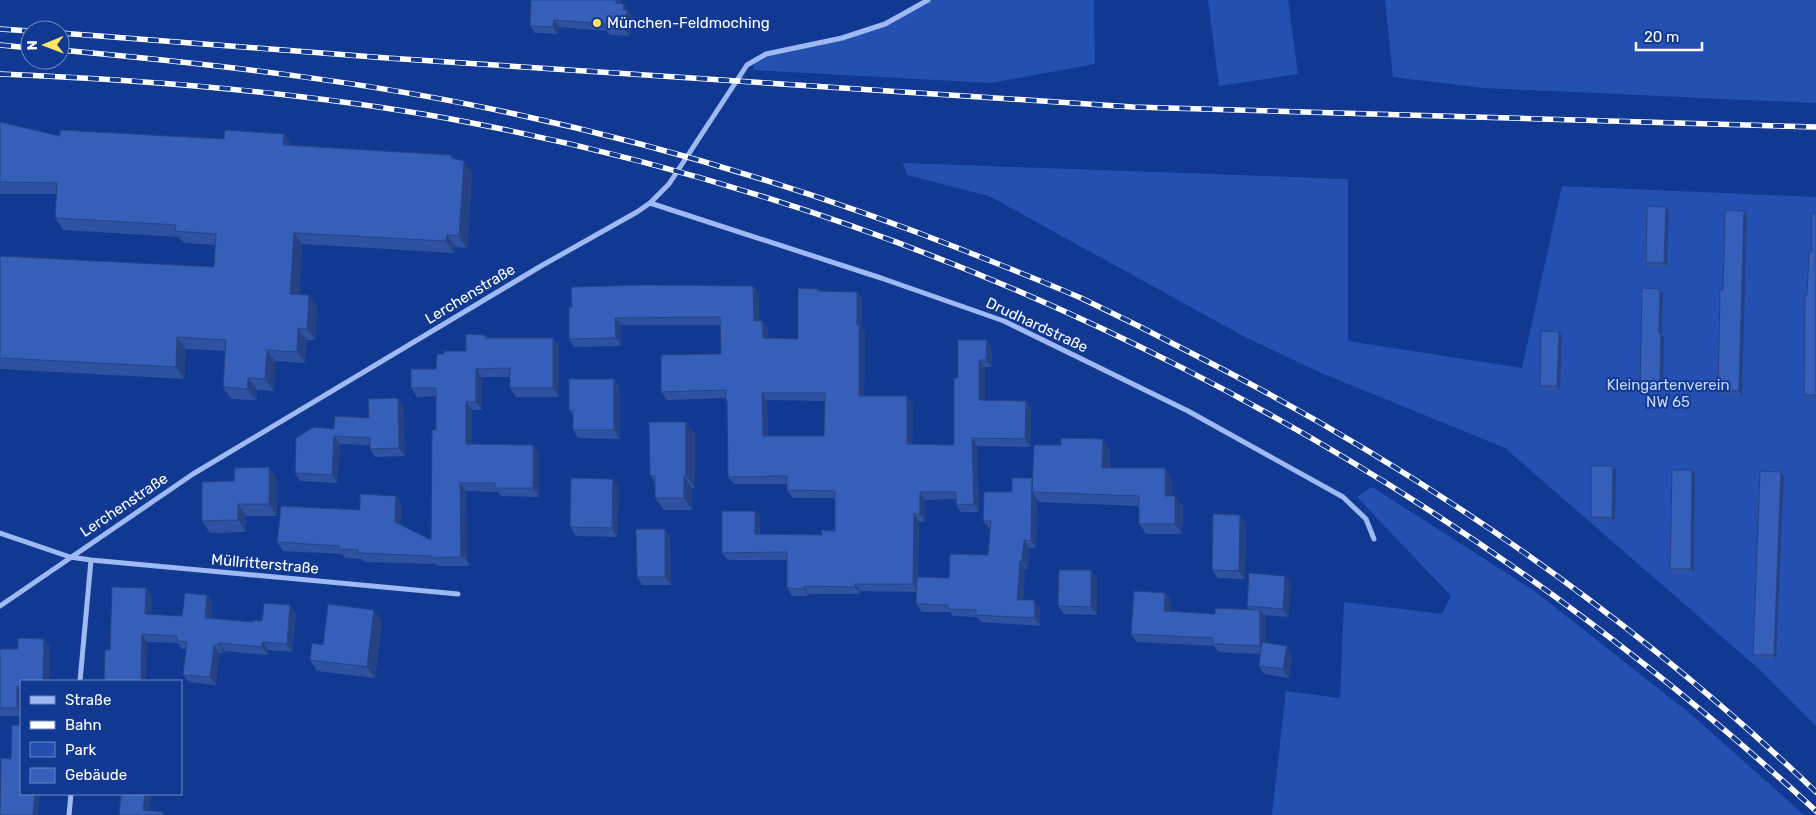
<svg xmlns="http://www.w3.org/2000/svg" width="1816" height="815" font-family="Rubik,sans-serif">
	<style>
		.green { fill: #2451b1 }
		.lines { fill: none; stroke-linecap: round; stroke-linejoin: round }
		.minor { stroke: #9fb9f2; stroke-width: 5 }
		.rail-casing { stroke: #fff; stroke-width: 5.5 }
		.rail { stroke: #123992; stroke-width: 4; stroke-dasharray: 11; stroke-linecap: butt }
		.wall { fill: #2e529f; fill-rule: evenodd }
		.shaded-wall { fill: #264282 }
		.building { fill: #365fb9; stroke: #264282; fill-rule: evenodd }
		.poi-dot { fill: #ffe660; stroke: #123992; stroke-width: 2 }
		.labels { text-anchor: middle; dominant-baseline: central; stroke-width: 4; stroke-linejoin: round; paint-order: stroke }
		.poi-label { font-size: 15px; fill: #fff; stroke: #123992; text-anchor: start }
		.street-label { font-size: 15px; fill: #fff; stroke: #123992 }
		.park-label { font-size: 15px; fill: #c6d8fd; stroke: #123992 }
	</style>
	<rect width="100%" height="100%" fill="#123992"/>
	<path class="green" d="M 926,0 L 1094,0 L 1095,64 L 991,83 L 753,70 L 757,56 L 875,30 Z
		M 1208,0 L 1288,0 L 1298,74 L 1219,86 Z
		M 1385,0 L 1816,0 L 1816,103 L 1483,88 L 1393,77 Z
		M 903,163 L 1348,179 L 1348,341 L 1522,368 L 1562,186 L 1816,197 L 1816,726 L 1760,670 L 1505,448 L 1319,372 L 1247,338 L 989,196 L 907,175 Z
		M 1372,487 L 1533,590 L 1692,715 L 1804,815 L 1272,815 L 1286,691 L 1340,698 L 1344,602 L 1442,614 L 1451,596 L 1357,497 Z"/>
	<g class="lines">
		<path class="minor" d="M 650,203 L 881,278 L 1004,321 L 1188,411 L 1343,497 L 1366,519 L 1374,539
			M 0,533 L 70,557 L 91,560 L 458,594
			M 0,606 L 193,474 L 541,266 L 637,212 L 650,203 L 669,184 L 747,65 L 766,54 L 842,38 L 885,24 L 928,0
			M 80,681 L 91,560
			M 69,815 L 71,794"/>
		<g class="rail-casing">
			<path id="rail" d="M 0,29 L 30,31
				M 60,33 L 387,58 L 1133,107 L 1816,127
				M 0,45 L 30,48
				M 60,50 C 213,64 365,81 515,114 C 668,147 818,193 963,250 C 1003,266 1042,281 1081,298 C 1119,316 1157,335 1195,355 C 1421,470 1632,616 1816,792
				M 0,74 C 151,80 302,92 451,119 C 966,215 1431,456 1816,811"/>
		</g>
		<use href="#rail" class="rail"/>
	</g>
	<path class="wall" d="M 531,0 L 620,0 L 622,2 L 621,4 L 624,4 L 633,18 L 630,36 L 610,35 L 607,31 L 559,27 L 558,34 L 535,33 L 530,26 Z
		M 0,122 L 60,136 L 224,139 L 284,134 L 292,145 L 451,155 L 455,159 L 464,161 L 472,173 L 467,248 L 455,247 L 454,253 L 302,244 L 299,295 L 317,307 L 315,340 L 307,340 L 305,363 L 275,361 L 274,391 L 257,390 L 256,400 L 231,399 L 223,387 L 225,351 L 186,349 L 184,379 L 0,369 L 0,256 L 214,267 L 215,245 L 184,243 L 179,237 L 63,230 L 55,218 L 56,194 L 0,194 Z
		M 1669,211 L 1667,267 L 1649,267 L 1646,263 Z
		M 1816,213 L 1816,399 L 1807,399 L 1804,395 L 1807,295 Z
		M 1747,215 L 1742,396 L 1721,395 L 1718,391 L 1723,290 Z
		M 753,286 L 759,294 L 759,321 L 762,321 L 768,328 L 768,338 L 798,339 L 818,289 L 820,291 L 857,292 L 862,300 L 862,329 L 865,332 L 864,396 L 913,404 L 912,444 L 954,445 L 958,378 L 992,348 L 992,367 L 985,367 L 985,400 L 1031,409 L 1031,447 L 977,446 L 979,512 L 961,512 L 956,505 L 956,499 L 925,500 L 925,522 L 919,522 L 918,577 L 949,578 L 988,555 L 990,529 L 989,528 L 983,521 L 1012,492 L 1032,478 L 1033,479 L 1110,449 L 1110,468 L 1172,478 L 1172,496 L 1183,506 L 1182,534 L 1146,534 L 1139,524 L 1139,506 L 1039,502 L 1037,499 L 1036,548 L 1029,548 L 1028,569 L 1025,569 L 1023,600 L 1040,608 L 1040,626 L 981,622 L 977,617 L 953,616 L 950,612 L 922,612 L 916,604 L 916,592 L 860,591 L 860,594 L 809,594 L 809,596 L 792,596 L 787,588 L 787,560 L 728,560 L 722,553 L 755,511 L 760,518 L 760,534 L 822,535 L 835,531 L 835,498 L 793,498 L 787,490 L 787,484 L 734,484 L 728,477 L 727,403 L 726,401 L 726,398 L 667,400 L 661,392 L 721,354 L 721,325 L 621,325 L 621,346 L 574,347 L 569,339 L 569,307 ZM 767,400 L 825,401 L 824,436 L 768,436 Z
		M 1660,289 L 1663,293 L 1662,335 L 1664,337 L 1663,392 L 1643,391 L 1640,387 Z
		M 1559,332 L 1562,336 L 1560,391 L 1543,390 L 1540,386 Z
		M 485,335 L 488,338 L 553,338 L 559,346 L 559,397 L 516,397 L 510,388 L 510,377 L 482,377 L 482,410 L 472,410 L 472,444 L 533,445 L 539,453 L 539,497 L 501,496 L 498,492 L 466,491 L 467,561 L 470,566 L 437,566 L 436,564 L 364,562 L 362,559 L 345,558 L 342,554 L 283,551 L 277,542 L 360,510 L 402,504 L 401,526 L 431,540 L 436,430 L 436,396 L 417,397 L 411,388 L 436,369 L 444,354 L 466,351 Z
		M 614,379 L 620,388 L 620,439 L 578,438 L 573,430 L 573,415 L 569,410 Z
		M 398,398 L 403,406 L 405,456 L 375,457 L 370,449 L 370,445 L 340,444 L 337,483 L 300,481 L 295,473 L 334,429 L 369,418 Z
		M 686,422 L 695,434 L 695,488 L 692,488 L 692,510 L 664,510 L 655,498 L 655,483 L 650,475 Z
		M 1613,466 L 1616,470 L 1615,522 L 1594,521 L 1591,517 Z
		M 1695,474 L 1694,573 L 1673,573 L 1670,569 Z
		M 1784,476 L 1776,659 L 1756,659 L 1753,655 Z
		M 277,479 L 277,516 L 246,516 L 246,532 L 210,533 L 202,521 Z
		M 619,488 L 617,537 L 576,536 L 570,527 Z
		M 1246,523 L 1245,579 L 1218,578 L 1212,570 Z
		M 665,529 L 670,537 L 671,585 L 642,585 L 637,577 Z
		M 1091,570 L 1097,579 L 1097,615 L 1064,614 L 1058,606 Z
		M 1285,576 L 1291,584 L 1288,617 L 1264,615 L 1266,618 L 1265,643 L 1292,654 L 1289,678 L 1264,674 L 1259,666 L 1260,654 L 1219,652 L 1214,646 L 1137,642 L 1131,634 L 1165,593 L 1171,601 L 1170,611 L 1215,614 L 1250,610 L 1247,606 Z
		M 207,595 L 212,603 L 211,618 L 253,622 L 296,613 L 292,652 L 268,650 L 268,655 L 225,651 L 224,653 L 219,653 L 216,685 L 189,682 L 183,675 L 186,649 L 182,649 L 178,643 L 147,642 L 110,650 L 152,596 L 151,615 L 182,616 Z
		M 382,621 L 375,678 L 317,671 L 310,660 L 323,645 Z
		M 50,647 L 49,681 L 21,681 L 21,716 L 0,716 L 0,649 L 18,649 Z"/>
	<path class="shaded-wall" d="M 616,0 L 620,0 L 622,2 L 621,11 L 616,3 Z
		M 624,4 L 633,18 L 630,36 L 624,29 L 623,10 Z
		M 554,20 L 559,27 L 558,34 L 553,27 Z
		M 284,134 L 292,145 L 283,145 Z
		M 464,161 L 472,173 L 467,248 L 459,236 Z
		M 1666,207 L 1669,211 L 1667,267 L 1664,263 Z
		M 1744,211 L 1747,215 L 1742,396 L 1739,391 Z
		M 294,233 L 302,244 L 299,306 L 290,294 Z
		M 447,235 L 455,247 L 454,253 L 446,241 Z
		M 753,286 L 759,294 L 759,328 L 754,321 Z
		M 1660,289 L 1663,293 L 1662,335 L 1664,337 L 1663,392 L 1660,387 L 1659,333 Z
		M 857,292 L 862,300 L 862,329 L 865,332 L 864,403 L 859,396 L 857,325 Z
		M 309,295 L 317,307 L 315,340 L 307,329 Z
		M 615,318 L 621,325 L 621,346 L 616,338 Z
		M 762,321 L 768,328 L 768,345 L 763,338 Z
		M 298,328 L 307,340 L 305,363 L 297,352 Z
		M 1559,332 L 1562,336 L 1560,391 L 1557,386 Z
		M 177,337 L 186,349 L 184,379 L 176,367 Z
		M 553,338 L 559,346 L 559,397 L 553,388 Z
		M 987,340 L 992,348 L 992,367 L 986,360 Z
		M 267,350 L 275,361 L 274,391 L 265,379 Z
		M 979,360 L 985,367 L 985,408 L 979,400 Z
		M 476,369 L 482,377 L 482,410 L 476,402 Z
		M 248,378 L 257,390 L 256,400 L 247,389 Z
		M 614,379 L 620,388 L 620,439 L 614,430 Z
		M 762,393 L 767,400 L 768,443 L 763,436 Z
		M 907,396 L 913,404 L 912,452 L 907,444 Z
		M 398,398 L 403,406 L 405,456 L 399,448 Z
		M 1026,401 L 1031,409 L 1031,447 L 1025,439 Z
		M 466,402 L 472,410 L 472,453 L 466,444 Z
		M 686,422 L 695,434 L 695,488 L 686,475 Z
		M 334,436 L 340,444 L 337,483 L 332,475 Z
		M 972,438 L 977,446 L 979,512 L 974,504 Z
		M 1103,439 L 1110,449 L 1109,478 L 1102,468 Z
		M 533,445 L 539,453 L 539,497 L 533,488 Z
		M 1613,466 L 1616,470 L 1615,522 L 1612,518 Z
		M 269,467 L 277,479 L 277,516 L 269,504 Z
		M 1165,468 L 1172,478 L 1172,506 L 1165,496 Z
		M 1692,470 L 1695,474 L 1694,573 L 1691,569 Z
		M 1781,472 L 1784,476 L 1776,659 L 1774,655 Z
		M 684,476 L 692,488 L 692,510 L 684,498 Z
		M 1032,478 L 1037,486 L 1032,492 L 1037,499 L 1036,548 L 1031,541 Z
		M 613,479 L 619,488 L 617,537 L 612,528 Z
		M 460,483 L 466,491 L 467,561 L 464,557 L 461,556 Z
		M 920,492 L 925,500 L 925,522 L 920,514 Z
		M 396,496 L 402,504 L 401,531 L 395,522 Z
		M 1175,496 L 1183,506 L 1182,534 L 1175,524 Z
		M 238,504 L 246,516 L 246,532 L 238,520 Z
		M 755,511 L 760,518 L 760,542 L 755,534 Z
		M 914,514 L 919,522 L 918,592 L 913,584 Z
		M 1240,515 L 1246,523 L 1245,579 L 1239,571 Z
		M 665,529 L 670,537 L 671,585 L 665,577 Z
		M 1024,540 L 1029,548 L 1028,569 L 1022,561 Z
		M 1020,561 L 1025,569 L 1023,608 L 1017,600 Z
		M 1091,570 L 1097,579 L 1097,615 L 1091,607 Z
		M 1285,576 L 1291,584 L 1288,617 L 1283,609 Z
		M 855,584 L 860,591 L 860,594 L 855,587 Z
		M 804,586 L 809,594 L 809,596 L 804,589 Z
		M 146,588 L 152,596 L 151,622 L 145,614 Z
		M 1165,593 L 1171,601 L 1170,619 L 1164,611 Z
		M 207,595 L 212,603 L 210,626 L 205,618 Z
		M 1034,600 L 1040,608 L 1040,626 L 1035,618 Z
		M 290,605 L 296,613 L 292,652 L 287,644 Z
		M 374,610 L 382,621 L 375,678 L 367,667 Z
		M 1260,610 L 1266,618 L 1265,654 L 1260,646 Z
		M 142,634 L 147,642 L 146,681 L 141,681 Z
		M 44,639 L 50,647 L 49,681 L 43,681 Z
		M 263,642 L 268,650 L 268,655 L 262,647 Z
		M 219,643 L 225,651 L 224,653 L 219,645 Z
		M 214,645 L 219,653 L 216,685 L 210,677 Z
		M 1287,646 L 1292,654 L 1289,678 L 1283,669 Z
		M 17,686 L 21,692 L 21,715 L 17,708 Z
		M 35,794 L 40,794 L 38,815 L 33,815 Z
		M 145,794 L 151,794 L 149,815 L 143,810 Z"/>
	<path class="building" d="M 531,0 L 616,0 L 616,3 L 624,4 L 623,10 L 627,10 L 624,29 L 605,28 L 605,24 L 554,20 L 553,27 L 530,26 Z
		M 0,122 L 60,136 L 60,130 L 224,139 L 225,130 L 284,134 L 283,145 L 451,155 L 451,158 L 464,161 L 459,236 L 447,235 L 446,241 L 294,233 L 290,294 L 309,295 L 307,329 L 298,328 L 297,352 L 267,350 L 265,379 L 248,378 L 247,389 L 223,387 L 226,340 L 177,337 L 176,367 L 0,358 L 0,256 L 214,267 L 216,234 L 175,231 L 176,225 L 55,218 L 57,183 L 0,182 Z
		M 1647,206 L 1666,207 L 1664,263 L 1646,263 Z
		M 1725,210 L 1744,211 L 1739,391 L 1718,391 L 1720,290 L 1723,290 Z
		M 1812,213 L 1816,213 L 1816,395 L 1804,395 L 1805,295 L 1807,295 L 1809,252 L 1812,252 Z
		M 645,285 L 753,286 L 754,321 L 762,321 L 763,338 L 798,339 L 798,288 L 818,289 L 818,291 L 857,292 L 857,325 L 859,325 L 859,396 L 907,396 L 907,444 L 954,445 L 954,378 L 958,378 L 958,340 L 987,340 L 986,360 L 979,360 L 979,400 L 1026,401 L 1025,439 L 972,438 L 974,504 L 956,505 L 956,492 L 920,492 L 920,514 L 914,514 L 913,584 L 855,584 L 855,587 L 804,586 L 804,589 L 787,588 L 787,552 L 722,553 L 722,511 L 755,511 L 755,534 L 822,535 L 821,530 L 835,531 L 835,491 L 787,490 L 787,476 L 728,477 L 727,401 L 726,401 L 726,390 L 661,392 L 661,355 L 721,354 L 720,317 L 615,318 L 616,338 L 569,339 L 569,307 L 572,307 L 571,287 ZM 762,393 L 825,393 L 824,436 L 763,436 Z
		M 1642,288 L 1660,289 L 1659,333 L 1661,333 L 1660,387 L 1640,387 Z
		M 1541,331 L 1559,332 L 1557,386 L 1540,386 Z
		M 466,334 L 485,335 L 485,338 L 553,338 L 553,388 L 510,388 L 510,368 L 476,369 L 476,402 L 466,402 L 466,444 L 533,445 L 533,488 L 495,488 L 495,483 L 460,483 L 461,556 L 464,557 L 431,558 L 431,556 L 358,553 L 358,550 L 339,549 L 339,546 L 277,542 L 281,506 L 360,510 L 360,494 L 396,496 L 395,522 L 431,540 L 432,430 L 436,430 L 436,388 L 411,388 L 411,369 L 436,369 L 437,354 L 444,354 L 444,351 L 466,351 Z
		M 569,379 L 614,379 L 614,430 L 573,430 L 573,411 L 569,410 Z
		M 398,398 L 399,448 L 370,449 L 370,438 L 334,436 L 332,475 L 295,473 L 296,438 L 314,427 L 334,429 L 335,416 L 369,418 L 368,399 Z
		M 649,422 L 686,422 L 686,475 L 684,476 L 684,498 L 655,498 L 655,476 L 650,475 Z
		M 1061,438 L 1103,439 L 1102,468 L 1165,468 L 1165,496 L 1175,496 L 1175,524 L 1139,524 L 1139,496 L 1032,492 L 1034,445 L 1061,445 Z
		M 1591,466 L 1613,466 L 1612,518 L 1591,517 Z
		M 269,467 L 269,504 L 238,504 L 238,520 L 202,521 L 202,482 L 234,481 L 235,468 Z
		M 1672,470 L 1692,470 L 1691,569 L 1670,569 Z
		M 1760,471 L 1781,472 L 1774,655 L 1753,655 Z
		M 571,478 L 613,479 L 612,528 L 570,527 Z
		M 1012,478 L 1032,478 L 1031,541 L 1024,540 L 1022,561 L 1020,561 L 1017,600 L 1034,600 L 1035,618 L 976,615 L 976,610 L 948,609 L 948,605 L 916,604 L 917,577 L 949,578 L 950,554 L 988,555 L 991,521 L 983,521 L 984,492 L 1012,492 Z
		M 1213,514 L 1240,515 L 1239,571 L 1212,570 Z
		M 636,529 L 665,529 L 665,577 L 637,577 Z
		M 1059,570 L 1091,570 L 1091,607 L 1058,606 Z
		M 1249,573 L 1285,576 L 1283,609 L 1247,606 Z
		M 112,587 L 146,588 L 145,614 L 182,616 L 185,593 L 207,595 L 205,618 L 253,622 L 253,620 L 262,621 L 264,603 L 290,605 L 287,644 L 263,642 L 262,647 L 219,643 L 219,645 L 214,645 L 210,677 L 183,675 L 187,642 L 177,641 L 177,636 L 142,634 L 141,681 L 104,681 L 105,650 L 110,650 Z
		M 1134,591 L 1165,593 L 1164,611 L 1215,614 L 1215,608 L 1260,610 L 1260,646 L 1213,644 L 1213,638 L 1131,634 Z
		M 328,604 L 374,610 L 367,667 L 310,660 L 312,643 L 323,645 Z
		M 18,638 L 44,639 L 43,681 L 21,681 L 21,686 L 17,686 L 17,708 L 0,708 L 0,649 L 18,649 Z
		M 1262,642 L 1287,646 L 1283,669 L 1259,666 Z
		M 12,725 L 21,725 L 21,794 L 35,794 L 33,815 L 0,815 L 1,758 L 11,759 Z
		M 119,794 L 145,794 L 143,810 L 163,812 L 163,815 L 119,815 L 121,795 L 119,795 Z"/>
	<circle class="poi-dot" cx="597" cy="23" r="5"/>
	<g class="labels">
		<g class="poi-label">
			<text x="607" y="23">München-Feldmoching</text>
		</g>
		<g class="street-label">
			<text transform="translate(470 294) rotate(-31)">Lerchenstraße</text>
			<text transform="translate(1037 325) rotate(25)">Drudhardstraße</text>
			<text transform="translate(124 505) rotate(-34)">Lerchenstraße</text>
			<text transform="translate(265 564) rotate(5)">Müllritterstraße</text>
		</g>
		<g class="park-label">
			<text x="1668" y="385">Kleingartenverein<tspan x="1668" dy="17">NW 65</tspan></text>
		</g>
	</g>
	<rect x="20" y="680" width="162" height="115" fill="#123992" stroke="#7188be"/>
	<rect x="30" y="696" width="25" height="8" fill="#9fb9f2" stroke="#7188be"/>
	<text x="65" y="705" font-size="15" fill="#ffffff">Straße</text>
	<rect x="30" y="721" width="25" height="8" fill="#ffffff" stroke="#7188be"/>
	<text x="65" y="730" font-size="15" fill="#ffffff">Bahn</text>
	<rect x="30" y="742" width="25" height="15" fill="#2451b1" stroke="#7188be"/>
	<text x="65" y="755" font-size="15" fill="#ffffff">Park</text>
	<rect x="30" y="768" width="25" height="15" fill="#365fb9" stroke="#7188be"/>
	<text x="65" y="780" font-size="15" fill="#ffffff">Gebäude</text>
	<g transform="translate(45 45) rotate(269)"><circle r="24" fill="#123992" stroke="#7188be"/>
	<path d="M0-4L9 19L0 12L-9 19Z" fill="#ffe660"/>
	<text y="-8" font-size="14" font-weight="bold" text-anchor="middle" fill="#ffffff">N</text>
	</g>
	<path d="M1636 42v8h66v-8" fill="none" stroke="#ffffff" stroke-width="2.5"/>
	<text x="1644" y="42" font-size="15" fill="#ffffff" stroke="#123992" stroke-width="4" paint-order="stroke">20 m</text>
</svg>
